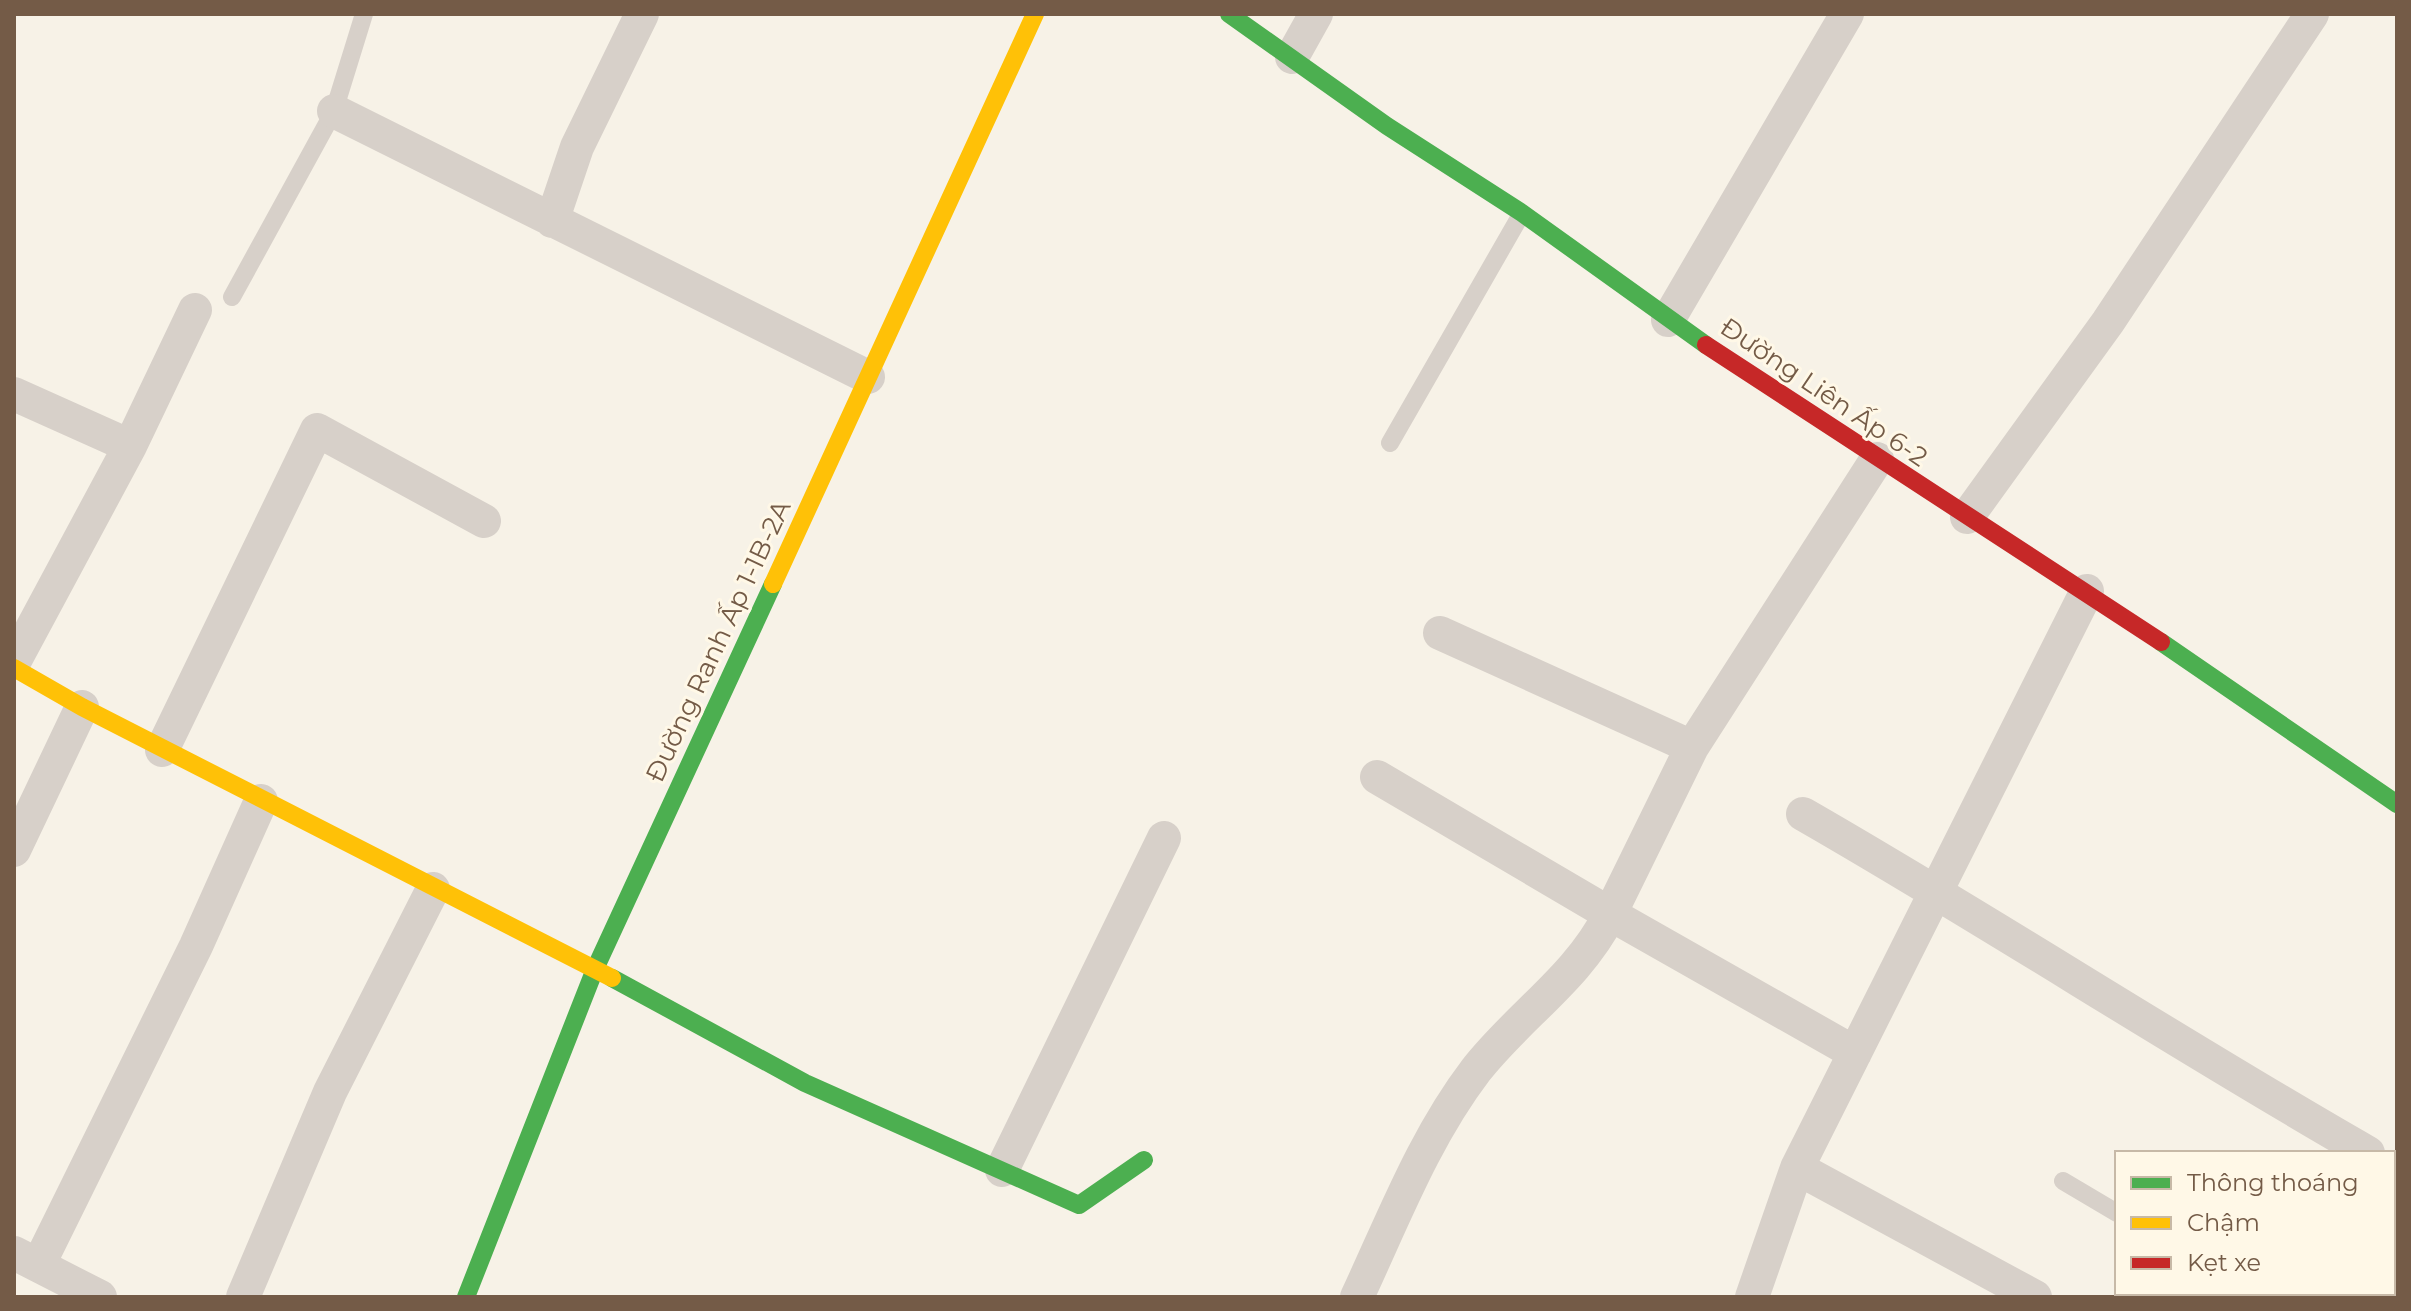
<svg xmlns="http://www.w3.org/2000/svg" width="2411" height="1311" font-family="Montserrat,sans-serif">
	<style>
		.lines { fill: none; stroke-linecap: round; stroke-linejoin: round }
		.lane { stroke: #d7d0c9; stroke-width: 18 }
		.street { stroke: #d7d0c9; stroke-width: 34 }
		.fast { stroke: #4caf50; stroke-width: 18 }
		.slow { stroke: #ffc107; stroke-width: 18 }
		.jam { stroke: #c62828; stroke-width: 18 }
		.labels { text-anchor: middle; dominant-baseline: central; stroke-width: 6; stroke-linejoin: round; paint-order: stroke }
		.street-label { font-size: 26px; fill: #745b47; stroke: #fff8e7 }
	</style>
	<rect width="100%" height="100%" fill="#f7f2e7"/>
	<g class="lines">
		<path class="lane" d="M 232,297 L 334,111 L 364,14
			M 1390,443 L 1522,213
			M 2063,1181 L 2117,1213
			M 2252,1293 L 2259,1297"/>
		<path class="street" d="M 1292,57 L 1316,14
			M 334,111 L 868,377
			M 552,221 L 577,147 L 642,14
			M 1668,320 L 1847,14
			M 14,394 L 130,446 L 14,662
			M 130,446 L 195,310
			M 1967,517 L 2108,322 L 2312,14
			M 1440,633 L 1692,747
			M 162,750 L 317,430 L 484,521
			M 1377,777 L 1610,914 L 1692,747 L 1877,459
			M 1803,814 C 1993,923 2177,1044 2368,1153
			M 14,850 L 82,707
			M 2393,1167 L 2397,1170
			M 1797,1168 L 2035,1297
			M 1002,1170 L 1164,838
			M 14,1253 L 100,1297
			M 39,1264 L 196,946 L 261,801
			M 243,1297 L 330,1092 L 433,889
			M 1357,1297 C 1393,1220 1424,1138 1476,1070 C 1519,1015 1578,978 1610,914 L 1855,1053
			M 1752,1297 L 1797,1168 L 2087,591"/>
		<path class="fast" d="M 1229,14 L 1387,126 L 1522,213 L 1706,345
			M 2161,642 L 2397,804
			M 612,978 L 805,1083 L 1079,1205 L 1144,1160
			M 466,1297 L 595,969 L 773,584"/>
		<path class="slow" d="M 773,584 L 1035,14
			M 14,668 L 82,707 L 612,978"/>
		<path class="jam" d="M 1706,345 L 2161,642"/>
	</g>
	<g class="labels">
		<g class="street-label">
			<text transform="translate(1824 392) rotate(34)">Đường Liên Ấp 6-2</text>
			<text transform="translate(718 641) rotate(-65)">Đường Ranh Ấp 1-1B-2A</text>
		</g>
	</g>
	<rect width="2411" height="1311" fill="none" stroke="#745b47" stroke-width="32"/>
	<rect x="2115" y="1151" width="280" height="144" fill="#fff8e7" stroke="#c7b9a7" stroke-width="2"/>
	<rect x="2131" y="1177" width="40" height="12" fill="#4caf50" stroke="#c7b9a7" stroke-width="2"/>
	<text x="2187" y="1191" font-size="24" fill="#745b47">Thông thoáng</text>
	<rect x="2131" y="1217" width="40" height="12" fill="#ffc107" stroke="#c7b9a7" stroke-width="2"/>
	<text x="2187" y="1231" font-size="24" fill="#745b47">Chậm</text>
	<rect x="2131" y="1257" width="40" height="12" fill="#c62828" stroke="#c7b9a7" stroke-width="2"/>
	<text x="2187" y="1271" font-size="24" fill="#745b47">Kẹt xe</text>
</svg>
